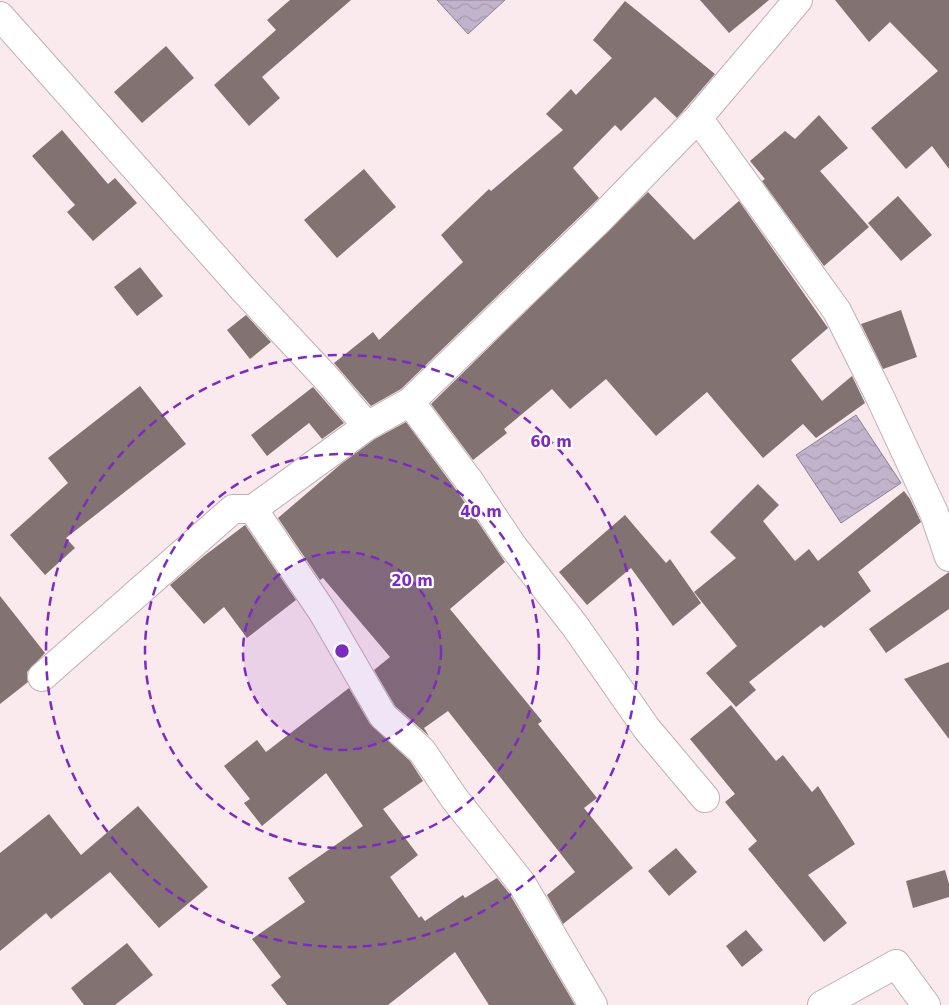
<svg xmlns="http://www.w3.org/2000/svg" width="949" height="1005" font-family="'DejaVu Sans',sans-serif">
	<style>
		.water { fill: url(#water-waves); stroke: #8d8093 }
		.building { fill: #827272 }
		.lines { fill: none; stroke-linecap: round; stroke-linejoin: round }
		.street-casing { stroke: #c0b0b5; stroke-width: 30 }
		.street { stroke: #fff; stroke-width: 28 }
		.ring { fill: none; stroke: #7b2cbf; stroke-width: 2.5; stroke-dasharray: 9 6 }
		.centre { fill: #7b2cbf; stroke: #fff; stroke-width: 2.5 }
		.ring-label { font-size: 15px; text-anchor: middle; font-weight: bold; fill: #7b2cbf; stroke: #fff; stroke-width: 4.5; stroke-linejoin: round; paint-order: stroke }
	</style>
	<defs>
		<pattern id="water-waves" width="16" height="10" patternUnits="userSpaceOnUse" patternTransform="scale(1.25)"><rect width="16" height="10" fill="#c2b3cd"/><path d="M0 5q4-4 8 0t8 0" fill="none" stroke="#a699af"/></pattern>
	</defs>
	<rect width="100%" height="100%" fill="#fae9ed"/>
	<path class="water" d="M 437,0 L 505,0 L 468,34 Z
		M 856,415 L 901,483 L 841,523 L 796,455 Z"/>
	<path class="building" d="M 290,0 L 351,0 L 262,77 L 280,98 L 249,126 L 214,85 L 276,30 L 267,20 Z
		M 700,0 L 769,0 L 729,33 Z
		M 835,0 L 949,0 L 949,169 L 932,146 L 906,169 L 871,128 L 938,71 L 890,22 L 869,42 Z
		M 625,1 L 715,74 L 677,118 L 655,97 L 621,131 L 615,125 L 573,168 L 599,198 L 401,389 L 371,406 L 334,363 L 373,332 L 379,340 L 463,262 L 441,235 L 489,189 L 491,191 L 563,130 L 546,114 L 571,89 L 576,95 L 612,58 L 593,40 Z
		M 166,46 L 194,78 L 142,123 L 114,92 Z
		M 819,115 L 848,148 L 820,171 L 869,227 L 824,266 L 762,181 L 765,179 L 750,161 L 785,131 L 795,139 Z
		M 62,130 L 108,184 L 115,178 L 137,203 L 93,241 L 67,212 L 75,205 L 32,156 Z
		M 364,169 L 396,207 L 337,258 L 304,220 Z
		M 648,192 L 694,240 L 739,201 L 828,328 L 791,360 L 822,401 L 852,376 L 865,403 L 816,438 L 803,424 L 763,458 L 707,392 L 656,436 L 606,379 L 570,409 L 552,389 L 504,429 L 507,433 L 473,460 L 431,404 Z
		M 898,196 L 932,235 L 901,261 L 868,223 Z
		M 140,267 L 163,296 L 137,316 L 114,287 Z
		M 901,310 L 917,357 L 883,369 L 861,324 Z
		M 246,315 L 271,342 L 250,359 L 227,330 Z
		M 140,386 L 186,444 L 66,538 L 75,548 L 45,575 L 10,535 L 68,483 L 48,458 Z
		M 313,387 L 344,423 L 322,439 L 309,423 L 267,456 L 251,435 Z
		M 406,422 L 457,491 L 505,562 L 450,609 L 542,721 L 538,724 L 597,798 L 584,808 L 633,868 L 563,924 L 547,895 L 575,872 L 448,711 L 424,728 L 429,736 L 395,706 L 374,670 L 390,657 L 323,578 L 320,580 L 278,518 L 341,464 L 375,439 Z
		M 758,484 L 779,505 L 763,521 L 795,561 L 809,549 L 818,561 L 904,491 L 910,499 L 921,522 L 858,572 L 871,591 L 824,628 L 821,625 L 749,682 L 756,690 L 736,707 L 706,673 L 737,646 L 694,592 L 736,558 L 710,532 Z
		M 625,515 L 666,563 L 670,559 L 701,603 L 673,626 L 631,568 L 587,605 L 559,572 Z
		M 245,525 L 296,600 L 247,638 L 224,607 L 204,624 L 170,585 L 204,556 Z
		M 949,572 L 949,609 L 886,653 L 869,629 Z
		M 0,596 L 45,653 L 27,672 L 28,682 L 0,704 Z
		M 949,662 L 949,739 L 904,679 Z
		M 349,688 L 370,724 L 410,761 L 423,781 L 383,809 L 418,855 L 390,877 L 419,918 L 421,916 L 425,921 L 463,895 L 465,898 L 497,878 L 509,893 L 575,1005 L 489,1005 L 455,952 L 388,1005 L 287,1005 L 271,985 L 281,977 L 252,939 L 305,902 L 288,878 L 363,826 L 326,773 L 262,826 L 244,803 L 250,799 L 224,766 L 257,740 L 266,752 Z
		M 731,705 L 776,761 L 783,755 L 812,792 L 818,786 L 855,844 L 808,875 L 847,923 L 824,942 L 748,849 L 757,841 L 725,802 L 735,794 L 690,739 Z
		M 138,806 L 208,887 L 159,928 L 110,872 L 51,919 L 46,913 L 0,951 L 0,853 L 49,814 L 81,855 Z
		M 676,848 L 697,872 L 669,896 L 648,871 Z
		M 945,870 L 949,884 L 949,897 L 913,908 L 906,881 Z
		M 746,930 L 763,950 L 742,967 L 726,946 Z
		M 127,943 L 153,975 L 115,1005 L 84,1005 L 71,988 Z"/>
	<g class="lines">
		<g class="street-casing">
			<path id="street" d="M 0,16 L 243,289 L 329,381 L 367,426
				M 698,118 L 837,311 L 879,395 L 934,513 L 949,557
				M 410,402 L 470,482 L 512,545 L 575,626 L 647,729 L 705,798
				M 253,509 L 322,611 L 383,716 L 422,751 L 454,798 L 522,884 L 593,1005
				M 42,677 L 233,509 L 253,509 L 367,426 L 410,402 L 598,221 L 698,118 L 798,0
				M 822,1005 L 896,964 L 926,1005"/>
		</g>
		<use href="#street" class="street"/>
	</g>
	<circle cx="342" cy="651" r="99" fill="#7b2cbf" fill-opacity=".12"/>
	<g class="ring">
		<circle cx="342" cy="651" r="99"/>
		<circle cx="342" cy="651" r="197"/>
		<circle cx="342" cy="651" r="296"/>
	</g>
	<circle cx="342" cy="651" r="8" class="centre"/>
	<g class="ring-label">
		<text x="551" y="447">60 m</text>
		<text x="481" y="517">40 m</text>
		<text x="412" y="586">20 m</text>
	</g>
</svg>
